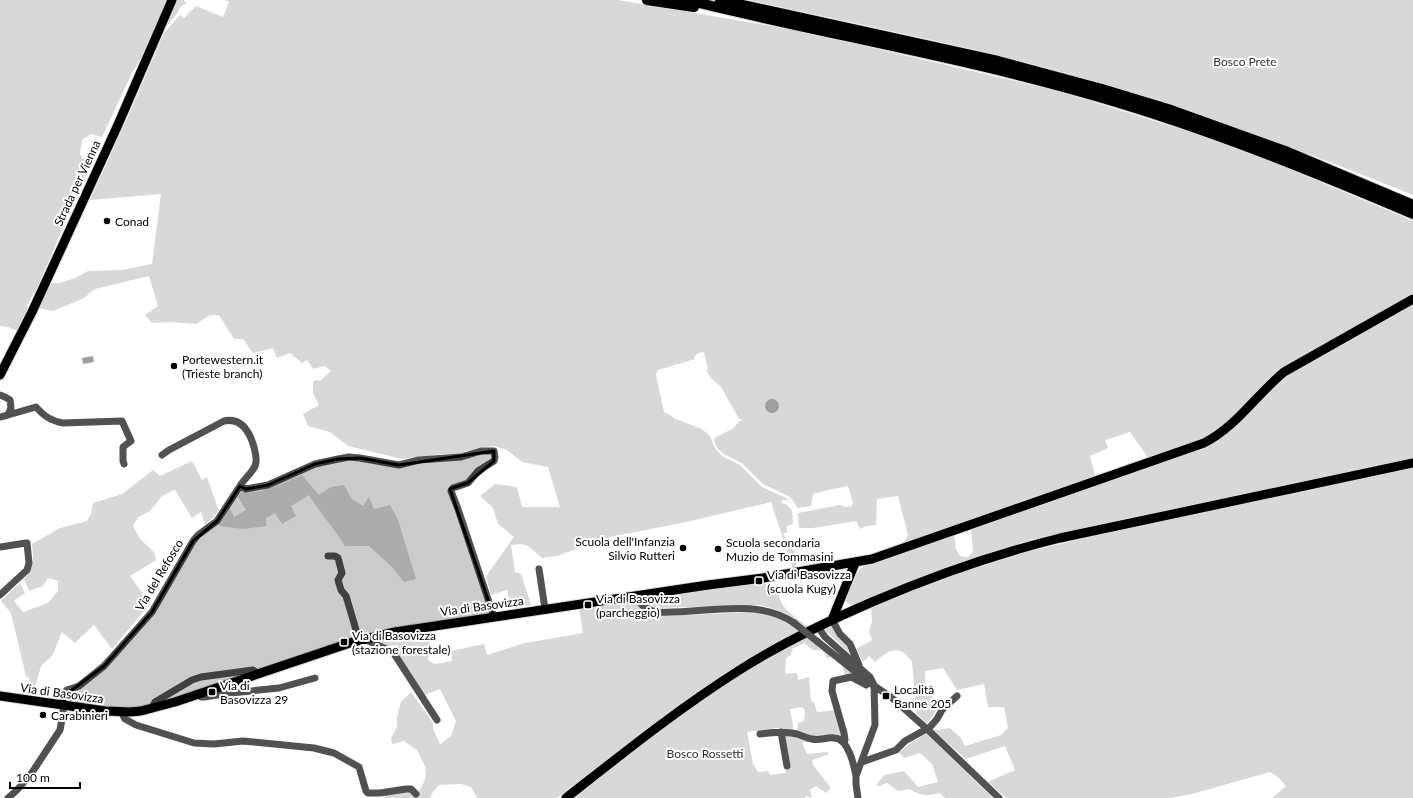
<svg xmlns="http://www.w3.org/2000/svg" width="1413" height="798" font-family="Lato,sans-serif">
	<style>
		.green { fill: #d8d8d8 }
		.water { fill: #9f9f9f }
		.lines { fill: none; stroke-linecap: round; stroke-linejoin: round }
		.major-casing { stroke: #dbdbdb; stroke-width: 11 }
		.highway-casing { stroke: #dbdbdb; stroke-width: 12 }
		.minor { stroke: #515151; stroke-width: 7 }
		.major { stroke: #000; stroke-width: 9 }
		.highway { stroke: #000; stroke-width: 10 }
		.minor-bridge { stroke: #515151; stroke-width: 7 }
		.marked { fill: #000; fill-opacity: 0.2; stroke: #000; stroke-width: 3; stroke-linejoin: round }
		.poi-dot { fill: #000; stroke: #fff; stroke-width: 1.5 }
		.labels { text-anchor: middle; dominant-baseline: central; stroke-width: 4; stroke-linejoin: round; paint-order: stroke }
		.park-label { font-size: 12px; fill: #2f2f2f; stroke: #fff }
		.street-label { font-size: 12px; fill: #000; stroke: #fff }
		.poi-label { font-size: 12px; fill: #000; stroke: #fff; text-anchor: start }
	</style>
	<rect width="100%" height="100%" fill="#fff"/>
	<path class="green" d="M 0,0 L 168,0 L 145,52 L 132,73 L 102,137 L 91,134 L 82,140 L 80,153 L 82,158 L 92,160 L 35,293 L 33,294 L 27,306 L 28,309 L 17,331 L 8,327 L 0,326 Z
		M 176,0 L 184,0 L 184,1 L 187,3 L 181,6 L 176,15 L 165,28 Z
		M 225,0 L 618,0 L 800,31 L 1058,91 L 1200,135 L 1287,168 L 1413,221 L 1413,296 L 1305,355 L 1234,417 L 1207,438 L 1149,459 L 1130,432 L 1105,440 L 1108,448 L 1090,456 L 1096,478 L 902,545 L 908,535 L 898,496 L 877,499 L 876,525 L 866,526 L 860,529 L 856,521 L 813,528 L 799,528 L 798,513 L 840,505 L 846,507 L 852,506 L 853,503 L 848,486 L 828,490 L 813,494 L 811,506 L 798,508 L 790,497 L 763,484 L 743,464 L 724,454 L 717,448 L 714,440 L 716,437 L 732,429 L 742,419 L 739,419 L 721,387 L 711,378 L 706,370 L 708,370 L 704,352 L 698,353 L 694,357 L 695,359 L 658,370 L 656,375 L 664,412 L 672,416 L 673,418 L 702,429 L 710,436 L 714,447 L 722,456 L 740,465 L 762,487 L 788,499 L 792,504 L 788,500 L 782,500 L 781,503 L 786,504 L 792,510 L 793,524 L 787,526 L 787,533 L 783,533 L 789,548 L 795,551 C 797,558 798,563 793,569 L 771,502 L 691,521 L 610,537 L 557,556 L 542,558 C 529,547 529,542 511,545 L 515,572 L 521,574 L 531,605 L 511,607 L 507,590 L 491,595 L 486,576 L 514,537 L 498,524 L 493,508 L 480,496 L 495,484 L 517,487 L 522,507 L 560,507 L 548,467 L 522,462 L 507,450 L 494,446 L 478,448 L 457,454 L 442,454 L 402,459 L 348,446 L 330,432 L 308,426 L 303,414 L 319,405 L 313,393 L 313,382 L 316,380 L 320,381 L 331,371 L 325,366 L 313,369 L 307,360 L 302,363 L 290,353 L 277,358 L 273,348 L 253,353 L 243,339 L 234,339 L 219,315 L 210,315 L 196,324 L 169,322 L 152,323 L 145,315 L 158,306 L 149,276 L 95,289 L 84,298 L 53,311 L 37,308 L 49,283 L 60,283 L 75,278 L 88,271 L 122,270 L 152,264 L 161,194 L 90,200 L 131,110 L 164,33 L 180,15 L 184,18 L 196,6 L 223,17 L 229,2 Z
		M 748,0 L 1413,0 L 1413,195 C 1297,148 1179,104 1058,71 C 955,43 851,23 748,0 Z
		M 1413,302 L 1413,458 L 1031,540 L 945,568 L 854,605 L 849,604 L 845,600 L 856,573 L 866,564 L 954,534 L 956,549 L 960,556 L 968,557 L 973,552 L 971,529 L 1192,451 L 1285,376 Z
		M 192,461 L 202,480 L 207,477 L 219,511 L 205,525 L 201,512 L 192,518 L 175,490 L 162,496 L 150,511 L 138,517 L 133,526 L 140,539 L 154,552 L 156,560 L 130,576 L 150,604 L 112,649 L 94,625 L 75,643 L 62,632 L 52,656 L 41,666 L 35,688 L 31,687 L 29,678 L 26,676 L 11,613 L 1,601 L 20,583 L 25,593 L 14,601 L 23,612 L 48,603 L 58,591 L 58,581 L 48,578 L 43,586 L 29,591 L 24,579 C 34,567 34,559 32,544 L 60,528 L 87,521 L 91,514 L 93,503 L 122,494 L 153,470 L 160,476 Z
		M 1413,468 L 1413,798 L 1272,798 L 1286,786 L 1278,777 L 1270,772 L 1192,794 L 1170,798 L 1006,798 L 988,782 L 1015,770 L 1005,746 L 966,759 L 931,729 L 938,730 L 950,728 L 961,738 L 965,746 L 1001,735 L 1008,728 L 1004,707 L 988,707 L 984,684 L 957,690 L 943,668 L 925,671 L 925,682 L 938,708 L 927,724 L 917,714 L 912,662 C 900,643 889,650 875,662 L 869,656 L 863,662 L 856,649 L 872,640 L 869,632 L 872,621 L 871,607 L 939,579 L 997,560 L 1026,552 L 1182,516 Z
		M 302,475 L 319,495 L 331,487 L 344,485 L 351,498 L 363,506 L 369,497 L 374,509 L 390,505 L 398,520 L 416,579 L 404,582 L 391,566 L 369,546 L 345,546 C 334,528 320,513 309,495 L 291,506 L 296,516 L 282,524 L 275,513 L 266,518 L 266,526 L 243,529 L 219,526 L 230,508 L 234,517 L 246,510 L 238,497 L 241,492 C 262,495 283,483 302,475 Z
		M 758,581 L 767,584 L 779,593 C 779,608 797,618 808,627 L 699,691 L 666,715 L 557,798 L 477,798 L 471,787 L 461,784 L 439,785 L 433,792 L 430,798 L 385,798 L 384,795 L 407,791 L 416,797 L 425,780 L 426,768 L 417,750 L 404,741 L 392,744 L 391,738 L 397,727 L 397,716 L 401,702 L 411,692 L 433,723 L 433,729 L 440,744 L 451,736 L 456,721 L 440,689 L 424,695 L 397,656 L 398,645 L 389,646 L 373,640 L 431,630 L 428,660 L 435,664 L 452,661 L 451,651 L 484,644 L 487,655 L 525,643 L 583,633 L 579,608 L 631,601 C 637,603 639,608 644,611 C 651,615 660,615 668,616 L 751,612 L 766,614 L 779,618 L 792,626 L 796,620 C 784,612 774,608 760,605 L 658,608 L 649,605 L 643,601 L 644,598 Z
		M 831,624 L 845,643 L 852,656 L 825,630 L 826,626 Z
		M 807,637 L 859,678 L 852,674 L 845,675 L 842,666 L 832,657 L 827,658 L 822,650 L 813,650 L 804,643 L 792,649 L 791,655 L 786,658 L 785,674 L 797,673 L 798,680 L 809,677 L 811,701 L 814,702 L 817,712 L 835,710 L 842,737 L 809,736 L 797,732 L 798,723 L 804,721 L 805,710 L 802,707 L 790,709 L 794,731 L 777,728 L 747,732 L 753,764 L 758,772 L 768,771 L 770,775 L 786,773 L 785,734 L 810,742 L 802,742 L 807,754 L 828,752 L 829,754 L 812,760 L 813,765 L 831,788 L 826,793 L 816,786 L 810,790 L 812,798 L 806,796 L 805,798 L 573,798 C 619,762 665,723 714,691 C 744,672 776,654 807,637 Z
		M 926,733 L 993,798 L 945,798 L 940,793 C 928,796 921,796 910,789 L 898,791 L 887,783 L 879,786 L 876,785 L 884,775 L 904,771 L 918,787 L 938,782 L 932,764 L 920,753 L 904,758 L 899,752 Z"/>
	<path class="water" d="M 93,356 L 94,362 L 83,364 L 82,358 Z
		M765 406a7 7 0 1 1 14 0a7 7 0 1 1-14 0Z"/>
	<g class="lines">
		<g class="major-casing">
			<path id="major" d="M 0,375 L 32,312 L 117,127 L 172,0
				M 832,620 L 855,563
				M 0,696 L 105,711 L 130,712 L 141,711 L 175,702 L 353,642 L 395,632 L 708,585 L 763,578 L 872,559 L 1204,443 C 1236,427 1256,395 1284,372 L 1413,299
				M 566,798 C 622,754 678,709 738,671 C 780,644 826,622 872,602 C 933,576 995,554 1060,538 L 1413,463"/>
		</g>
		<g class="highway-casing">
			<path id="highway" d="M 647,0 L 694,7
				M 687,0 C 824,34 963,57 1099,97 C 1206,128 1310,170 1413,214
				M 720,0 L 998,61 L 1102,89 L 1168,109 L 1288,152 L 1413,205"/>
		</g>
		<path class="minor" d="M 0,395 L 5,397 L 10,400 L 11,408 L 8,415 L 0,417
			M 8,415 L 36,407 C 44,416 51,421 63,423 L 122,421 L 131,441 L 123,447 L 123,461 L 124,464
			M 162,455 L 169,450 L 224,421 C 242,417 250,433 254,447 C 255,453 258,459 255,466 C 252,473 244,479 240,486
			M 0,547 L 26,543 L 27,543 L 29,563 L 27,570 L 0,595
			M 328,556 L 335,556 L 338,558 L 342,573 L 338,580 L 341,590 L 346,596 L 359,640
			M 539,569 L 545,609
			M 636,596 C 640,606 647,610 657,612 C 702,615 755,596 794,623
			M 832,620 L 840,634 L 850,644 L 859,665
			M 818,627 L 825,637 L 870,677 L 874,685 L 875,725 L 856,776 L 856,784 L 858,798
			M 364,639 L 393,652 L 437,720
			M 818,642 L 867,681 L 892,698 L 927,729 L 999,798
			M 199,694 L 201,697 L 204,697 L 231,693 L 279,688 L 315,678
			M 151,709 L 155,702 L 192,680 L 201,677 L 253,670 L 258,674
			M 121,712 L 125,719 L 136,725 L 194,743 L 214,744 L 243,741 L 314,748 L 334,753 L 359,767 L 366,791 L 368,793 L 380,793 L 406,789 L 411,789 L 416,794
			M 781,732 L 787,766
			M 760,734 C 773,732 785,731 797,734 C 802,736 807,738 812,739 C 820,741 826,737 834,738 C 848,738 854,765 856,776
			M 844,743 L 845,740 L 844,733 L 832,691 L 833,681 L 851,677 L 866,685
			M 862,762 L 896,750 L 905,741 L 930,727 L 937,719 L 942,710 L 957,696
			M 8,798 L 17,790 L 31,774 L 60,730 L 63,714 L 63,700 L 65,692 L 67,690 L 79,686 L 104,666 L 152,612 L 193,541 L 198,535 L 217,521 L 240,486 L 246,489 L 268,485 L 315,464 L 338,459 L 349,457 L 360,458 L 399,465 L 419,460 L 461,457 L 481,451 L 494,451 L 495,457 L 494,461 L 478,471 L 468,483 L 453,488 L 451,491 L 458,509 L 494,617"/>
		<use href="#major" class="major"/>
		<use href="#highway" class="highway"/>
		<path class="minor-bridge" d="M 794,623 L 818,642"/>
	</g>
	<path class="marked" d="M 494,451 L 494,461 L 468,483 L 450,489 L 494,617 L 364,639 L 162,707 L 121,712 L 64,705 L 64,696 L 104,666 L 152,612 L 193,541 L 217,521 L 240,486 L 246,489 L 268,485 L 315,464 L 338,459 L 360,458 L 399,465 Z"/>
	<g class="poi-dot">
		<circle cx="107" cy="221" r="4"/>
		<circle cx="174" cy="366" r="4"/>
		<circle cx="683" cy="548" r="4"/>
		<circle cx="718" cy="549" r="4"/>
		<rect x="755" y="577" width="8" height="8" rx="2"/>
		<rect x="584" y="601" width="8" height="8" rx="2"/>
		<rect x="340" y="638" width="8" height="8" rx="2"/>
		<rect x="208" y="688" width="8" height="8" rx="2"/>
		<rect x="882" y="692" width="8" height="8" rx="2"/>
		<circle cx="43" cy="715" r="4"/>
	</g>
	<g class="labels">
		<g class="park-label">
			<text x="1245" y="61">Bosco Prete</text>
			<text x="705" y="753">Bosco Rossetti</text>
		</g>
		<g class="street-label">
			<text transform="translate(77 183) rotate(-65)">Strada per Vienna</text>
			<text transform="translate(159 575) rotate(-59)">Via del Refosco</text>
			<text transform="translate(482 606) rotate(-8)">Via di Basovizza</text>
			<text transform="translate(62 693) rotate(8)">Via di Basovizza</text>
		</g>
		<g class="poi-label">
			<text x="115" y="221">Conad</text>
			<text x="182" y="359">Portewestern.it<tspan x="182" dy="14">(Trieste branch)</tspan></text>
			<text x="675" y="541" text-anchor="end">Scuola dell'Infanzia<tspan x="675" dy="14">Silvio Rutteri</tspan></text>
			<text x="726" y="542">Scuola secondaria<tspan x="726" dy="14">Muzio de Tommasini</tspan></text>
			<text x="767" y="574">Via di Basovizza<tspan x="767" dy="14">(scuola Kugy)</tspan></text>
			<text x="596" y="598">Via di Basovizza<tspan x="596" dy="14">(parcheggio)</tspan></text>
			<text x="352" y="635">Via di Basovizza<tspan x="352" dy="14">(stazione forestale)</tspan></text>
			<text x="220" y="685">Via di<tspan x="220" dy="14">Basovizza 29</tspan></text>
			<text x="894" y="689">Località<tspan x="894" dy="14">Banne 205</tspan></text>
			<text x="51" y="715">Carabinieri</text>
		</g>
	</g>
	<path d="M10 782v6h70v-6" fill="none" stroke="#000000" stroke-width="2"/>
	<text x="16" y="782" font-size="12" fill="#000000" stroke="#ffffff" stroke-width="3" paint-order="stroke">100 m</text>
</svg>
